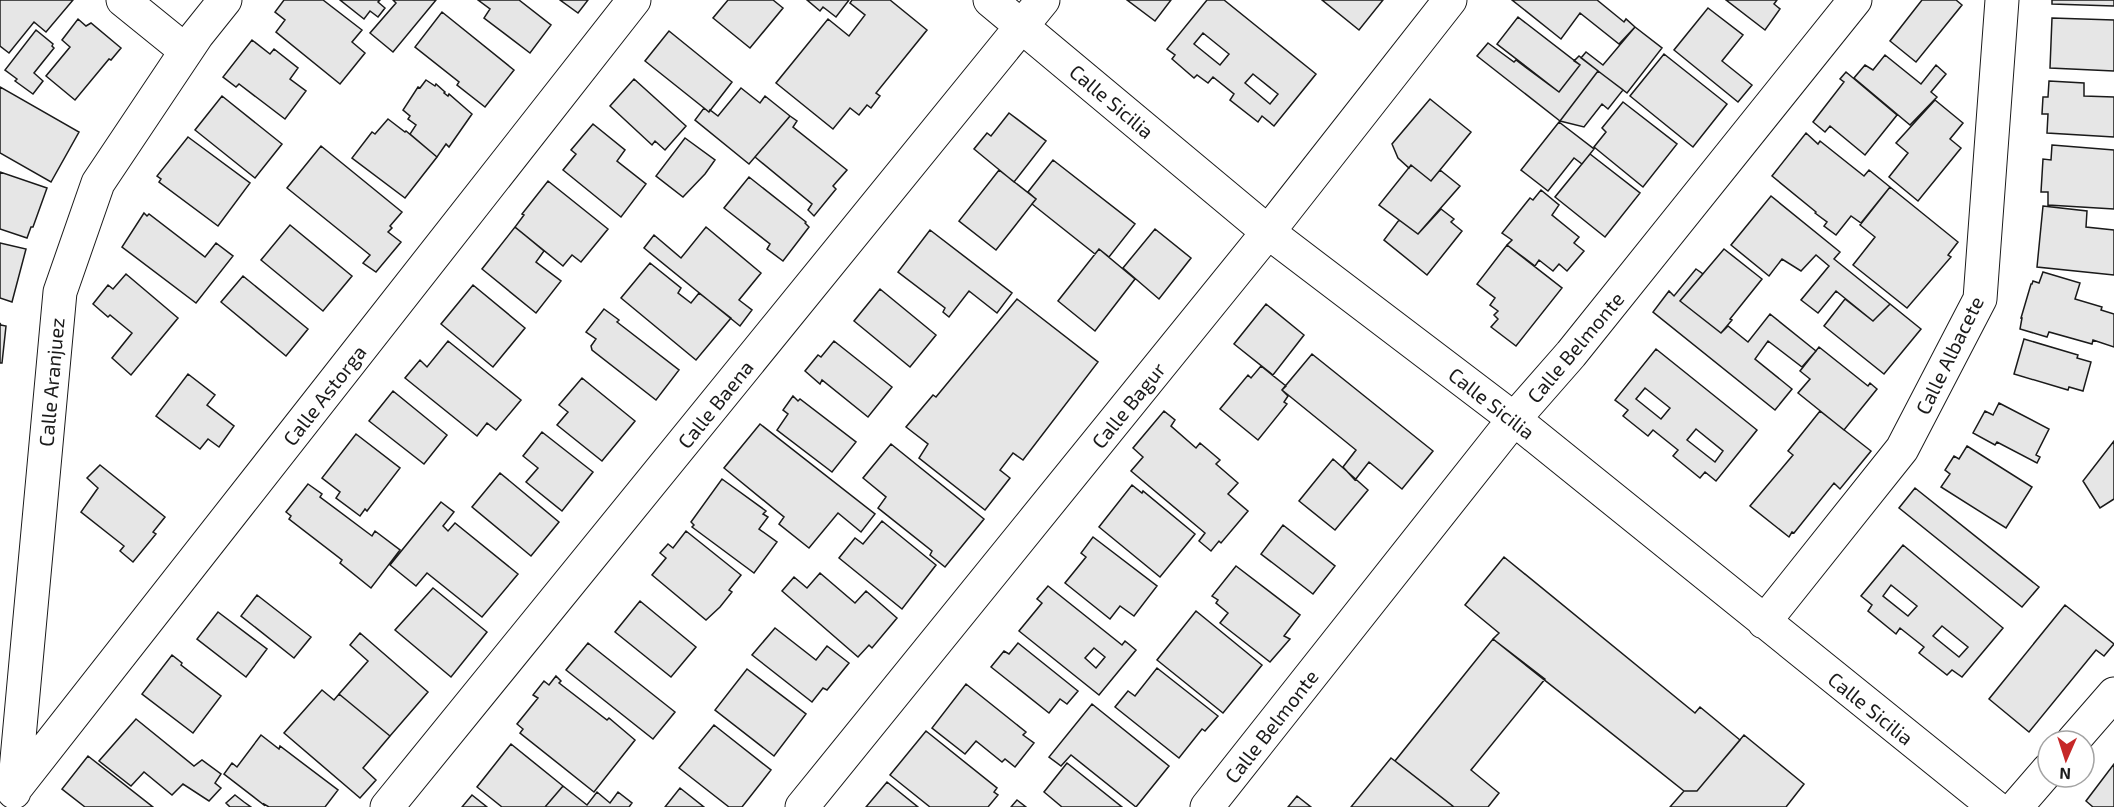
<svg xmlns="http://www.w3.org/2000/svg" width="2114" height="807" font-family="'Exo 2',sans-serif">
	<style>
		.building { fill: #e6e6e6; stroke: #1a1a1a; stroke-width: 1.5; fill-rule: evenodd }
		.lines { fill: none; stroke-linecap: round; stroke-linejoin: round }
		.minor-casing { stroke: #1a1a1a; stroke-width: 35 }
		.minor { stroke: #fff; stroke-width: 33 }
		.labels { text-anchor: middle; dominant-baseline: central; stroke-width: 4.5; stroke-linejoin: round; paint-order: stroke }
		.street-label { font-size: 20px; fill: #1a1a1a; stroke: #fff }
	</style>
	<rect width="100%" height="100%" fill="#fff"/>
	<path class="building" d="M 0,0 L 73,0 L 46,32 L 34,22 L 9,53 L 0,46 Z
		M 284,0 L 323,0 L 362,30 L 352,42 L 365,53 L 340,84 L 276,32 L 285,20 L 275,12 Z
		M 340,0 L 380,0 L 378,2 L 385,8 L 378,17 L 370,11 L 364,19 Z
		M 393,0 L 436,0 L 393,52 L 370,33 L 396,3 Z
		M 478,0 L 519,0 L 551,25 L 530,53 L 484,18 L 490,9 Z
		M 560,0 L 588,0 L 578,13 Z
		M 728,0 L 773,0 L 783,8 L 750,48 L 713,18 Z
		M 807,0 L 849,0 L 836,17 L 823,7 L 820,11 Z
		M 852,0 L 890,0 L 927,30 L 876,93 L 880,96 L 871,108 L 867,105 L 859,115 L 850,108 L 833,129 L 776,83 L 828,19 L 849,36 L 865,15 L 850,3 Z
		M 1127,0 L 1171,0 L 1155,21 Z
		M 1207,0 L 1224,0 L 1316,74 L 1274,126 L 1262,116 L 1258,122 L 1230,100 L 1234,94 L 1213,77 L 1208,83 L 1197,75 L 1194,78 L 1172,59 L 1175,55 L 1167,49 ZM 1203,33 L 1229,54 L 1220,65 L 1194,44 ZM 1253,74 L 1278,94 L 1270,104 L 1245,83 Z
		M 1322,0 L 1383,0 L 1359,30 Z
		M 1512,0 L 1597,0 L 1624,22 L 1626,19 L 1635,27 L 1619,44 L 1580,13 L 1561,39 Z
		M 1726,0 L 1777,0 L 1774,4 L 1780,9 L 1765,30 Z
		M 1922,0 L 1956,0 L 1962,5 L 1916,62 L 1890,41 Z
		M 2052,0 L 2114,0 L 2114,6 L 2052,4 Z
		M 1708,8 L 1743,35 L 1722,61 L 1752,85 L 1738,102 L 1674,50 Z
		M 442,12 L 514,70 L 485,107 L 457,85 L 459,82 L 415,47 Z
		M 1518,17 L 1580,65 L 1559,92 L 1497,44 Z
		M 2052,18 L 2114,20 L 2114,71 L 2050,68 Z
		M 78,19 L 86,26 L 91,23 L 121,48 L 111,60 L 109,59 L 75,100 L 46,76 L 70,47 L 62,40 Z
		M 1635,27 L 1662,48 L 1627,93 L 1581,58 L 1586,52 L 1603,65 Z
		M 36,30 L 53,44 L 52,46 L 54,48 L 34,73 L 43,81 L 33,94 L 15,81 L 17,79 L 5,70 Z
		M 669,31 L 732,82 L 709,112 L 645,61 Z
		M 252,40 L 270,54 L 274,49 L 298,68 L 290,79 L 306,91 L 285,119 L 239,84 L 236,87 L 223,77 Z
		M 1488,43 L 1514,62 L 1516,60 L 1559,92 L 1580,65 L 1574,61 L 1579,56 L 1598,71 L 1560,121 L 1477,56 Z
		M 1664,54 L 1727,104 L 1693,147 L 1630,96 Z
		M 1885,55 L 1921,84 L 1936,65 L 1946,74 L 1931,92 L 1937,97 L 1910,125 L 1854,78 L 1865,65 L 1873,70 Z
		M 1598,71 L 1623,90 L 1608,109 L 1602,104 L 1584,127 L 1560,121 Z
		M 1846,72 L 1897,115 L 1865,155 L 1830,126 L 1825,132 L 1813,122 L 1844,82 L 1840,79 Z
		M 634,79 L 686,126 L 665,150 L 655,141 L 652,145 L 610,106 Z
		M 426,80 L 435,86 L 436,84 L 445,92 L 444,93 L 448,96 L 449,94 L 472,114 L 449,147 L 446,144 L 437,157 L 410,134 L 416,125 L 408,119 L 410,116 L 403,110 L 418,87 L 420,88 Z
		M 2049,81 L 2084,83 L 2084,96 L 2114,97 L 2114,137 L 2047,133 L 2048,114 L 2042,114 L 2043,97 L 2048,97 Z
		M 0,87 L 79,132 L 51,182 L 0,153 Z
		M 741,88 L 760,103 L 765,96 L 790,116 L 749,164 L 695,120 L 704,108 L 709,112 L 710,110 L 718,116 Z
		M 222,96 L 282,144 L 255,178 L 195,130 Z
		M 1430,99 L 1471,132 L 1431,181 L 1411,165 L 1409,168 L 1398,158 L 1392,144 Z
		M 1935,100 L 1963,123 L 1950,139 L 1961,148 L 1918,201 L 1889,177 L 1908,153 L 1896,143 Z
		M 1623,102 L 1677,144 L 1643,187 L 1594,147 L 1606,132 L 1602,128 Z
		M 1009,113 L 1046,141 L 1014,182 L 974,149 L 987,133 L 991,136 Z
		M 790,116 L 797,121 L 793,127 L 847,170 L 833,186 L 836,189 L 814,216 L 808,210 L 812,204 L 755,157 Z
		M 388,119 L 405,132 L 406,131 L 437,157 L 405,198 L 352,158 L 372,132 L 375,134 Z
		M 1559,122 L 1594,149 L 1582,164 L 1574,158 L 1548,191 L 1521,170 Z
		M 593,124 L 625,150 L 617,161 L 646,184 L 621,217 L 563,170 L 576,154 L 571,150 Z
		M 1806,133 L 1818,144 L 1820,141 L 1864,176 L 1869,170 L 1890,187 L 1861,223 L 1851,216 L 1836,235 L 1824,226 L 1827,222 L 1815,213 L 1816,212 L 1772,176 Z
		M 188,137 L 250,183 L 218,226 L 159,182 L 161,179 L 157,176 Z
		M 685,138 L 715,160 L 705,174 L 683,197 L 656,176 Z
		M 2052,145 L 2114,150 L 2114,209 L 2048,205 L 2048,192 L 2041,192 L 2043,159 L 2051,160 Z
		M 321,146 L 402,212 L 390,226 L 392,228 L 388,232 L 401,242 L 376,272 L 363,263 L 370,255 L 287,188 Z
		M 1590,154 L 1640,193 L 1605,237 L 1555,197 Z
		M 1053,160 L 1135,224 L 1109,257 L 1099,249 L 1095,254 L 1032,204 L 1036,199 L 1028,192 Z
		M 1411,165 L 1431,181 L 1440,170 L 1460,186 L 1418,234 L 1379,205 Z
		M 999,170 L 1036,199 L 996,250 L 959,221 Z
		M 0,172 L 47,188 L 33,227 L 31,227 L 27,238 L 0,229 Z
		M 749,177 L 806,222 L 805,223 L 809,227 L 783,261 L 767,249 L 770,244 L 724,208 Z
		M 548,181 L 608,229 L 581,262 L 572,255 L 563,266 L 515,227 L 524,215 L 522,214 Z
		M 1890,187 L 1958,242 L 1948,255 L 1951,257 L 1907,308 L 1853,265 L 1875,237 L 1860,225 Z
		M 1541,190 L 1559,205 L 1552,215 L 1579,237 L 1574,243 L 1584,251 L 1567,271 L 1559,264 L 1553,271 L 1539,260 L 1535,266 L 1507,245 L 1512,240 L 1502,233 L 1530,198 L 1533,200 Z
		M 1771,196 L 1840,252 L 1834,259 L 1890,304 L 1873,321 L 1836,291 L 1818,313 L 1801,300 L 1829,266 L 1816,255 L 1801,271 L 1782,259 L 1769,276 L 1731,245 Z
		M 2043,206 L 2087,211 L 2086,227 L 2114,230 L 2114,275 L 2037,267 Z
		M 1441,209 L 1454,219 L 1451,222 L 1462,231 L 1427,275 L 1384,240 L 1399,220 L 1418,234 Z
		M 144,213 L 147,216 L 149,214 L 205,257 L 216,243 L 233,256 L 196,303 L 122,247 Z
		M 290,225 L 352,276 L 323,311 L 261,260 Z
		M 515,227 L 544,251 L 536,262 L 561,281 L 536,313 L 482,269 Z
		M 706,227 L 761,273 L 739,300 L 752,310 L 740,326 L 644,248 L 654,235 L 681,258 Z
		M 1155,229 L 1191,258 L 1159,299 L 1123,268 Z
		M 930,230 L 1012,293 L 997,313 L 969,291 L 949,317 L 943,312 L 945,308 L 898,272 Z
		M 0,243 L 26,249 L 12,302 L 0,298 Z
		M 1507,245 L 1562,288 L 1516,346 L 1491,327 L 1498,319 L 1494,315 L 1498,311 L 1490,305 L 1495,298 L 1477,284 Z
		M 1099,249 L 1135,279 L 1095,331 L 1058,301 Z
		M 1724,249 L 1762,279 L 1730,319 L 1732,320 L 1721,333 L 1680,301 Z
		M 650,263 L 681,288 L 678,293 L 691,303 L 699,293 L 731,318 L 696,360 L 621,298 Z
		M 1696,269 L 1703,274 L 1680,301 L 1721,333 L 1728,326 L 1748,342 L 1770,314 L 1816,351 L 1802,367 L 1768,341 L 1755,359 L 1792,389 L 1775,410 L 1653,312 L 1669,291 L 1674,296 Z
		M 2043,272 L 2080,283 L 2075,299 L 2102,307 L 2101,310 L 2114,314 L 2114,347 L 2093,340 L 2092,344 L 2049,332 L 2047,337 L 2020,329 L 2022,318 L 2021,318 L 2031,284 L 2032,284 L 2033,281 L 2039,283 Z
		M 126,274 L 178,318 L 131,375 L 112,358 L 132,333 L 110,315 L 108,317 L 93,304 L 108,285 L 113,289 Z
		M 243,276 L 308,329 L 286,356 L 221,302 Z
		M 473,285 L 525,328 L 493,367 L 441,324 Z
		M 880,289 L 936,335 L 910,367 L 854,321 Z
		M 1017,299 L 1098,362 L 1023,460 L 1013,453 L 1000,470 L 1010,478 L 985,510 L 919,458 L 928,444 L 906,427 L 933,395 L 936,397 Z
		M 1845,299 L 1873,321 L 1890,304 L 1921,329 L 1884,374 L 1824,326 Z
		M 1266,304 L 1304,335 L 1273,375 L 1234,344 Z
		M 604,309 L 619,320 L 617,322 L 679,370 L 656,400 L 592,350 L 591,346 L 596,339 L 586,332 Z
		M 0,323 L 1,325 L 6,326 L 2,363 L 0,363 Z
		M 2024,339 L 2078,355 L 2077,358 L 2091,362 L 2083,391 L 2069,387 L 2068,390 L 2014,374 Z
		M 448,341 L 521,400 L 496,430 L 487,423 L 477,436 L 405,378 L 420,360 L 427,367 Z
		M 834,341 L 892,387 L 868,417 L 822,380 L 820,384 L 805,371 L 818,355 L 821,357 Z
		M 1819,347 L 1868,386 L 1870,383 L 1877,389 L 1844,430 L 1798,393 L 1810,379 L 1800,371 Z
		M 1656,349 L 1757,430 L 1716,481 L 1705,472 L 1700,478 L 1673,456 L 1678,450 L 1653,430 L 1648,436 L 1623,416 L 1628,410 L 1615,400 ZM 1645,388 L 1670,408 L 1661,419 L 1636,399 ZM 1696,429 L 1723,451 L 1715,462 L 1687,440 Z
		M 1312,354 L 1433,451 L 1402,489 L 1369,462 L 1355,480 L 1343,467 L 1356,450 L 1282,390 Z
		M 1261,366 L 1286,386 L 1282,390 L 1288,396 L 1284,402 L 1287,404 L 1258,440 L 1220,409 L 1248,375 L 1251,378 Z
		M 188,374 L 215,395 L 207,405 L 234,426 L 219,447 L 208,439 L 200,449 L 156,416 Z
		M 582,378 L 635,421 L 602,461 L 557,425 L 568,412 L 559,405 Z
		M 393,391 L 447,435 L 424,464 L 369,421 Z
		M 793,396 L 798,401 L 800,399 L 856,442 L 832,472 L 777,430 L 788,414 L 783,410 Z
		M 1999,403 L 2049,429 L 2036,455 L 2040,457 L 2037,463 L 1997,442 L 1995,445 L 1973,433 L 1985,411 L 1993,415 Z
		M 1164,411 L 1175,420 L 1171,426 L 1196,448 L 1200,443 L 1220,460 L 1216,464 L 1238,483 L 1228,494 L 1248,511 L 1221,543 L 1219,541 L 1211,551 L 1199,541 L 1205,533 L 1131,471 L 1143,457 L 1133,448 Z
		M 1820,411 L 1871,451 L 1840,489 L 1834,483 L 1794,533 L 1792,532 L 1789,537 L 1750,506 L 1793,455 L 1788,451 Z
		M 760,424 L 875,514 L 861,532 L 838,513 L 809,548 L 779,524 L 784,517 L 724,468 Z
		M 542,432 L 593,472 L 562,511 L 526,482 L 538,468 L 523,456 Z
		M 356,434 L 400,468 L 367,511 L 365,509 L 360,516 L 336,498 L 340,492 L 322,478 Z
		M 2114,441 L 2114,499 L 2100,508 L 2083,481 Z
		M 891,444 L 984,519 L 945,567 L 930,555 L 932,551 L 878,508 L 886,497 L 863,478 Z
		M 1967,446 L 2032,487 L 2006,528 L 1941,487 L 1950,474 L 1945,470 L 1954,456 L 1959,459 Z
		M 1333,459 L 1368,490 L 1335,530 L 1299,501 Z
		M 100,465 L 165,517 L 153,532 L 156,534 L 133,562 L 120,551 L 124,546 L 81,512 L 98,488 L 87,478 Z
		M 500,473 L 559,522 L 531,556 L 472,507 Z
		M 722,479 L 766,511 L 763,514 L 768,517 L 759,529 L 777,542 L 754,573 L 692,527 L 694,525 L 691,522 Z
		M 308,484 L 322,494 L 320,497 L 372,536 L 375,531 L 400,550 L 371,588 L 340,563 L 342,560 L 289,519 L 291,516 L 286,512 Z
		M 1132,485 L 1142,493 L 1143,491 L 1195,534 L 1160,577 L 1099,527 Z
		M 1915,488 L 2039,587 L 2022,607 L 1899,508 Z
		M 441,502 L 454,512 L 443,526 L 448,531 L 455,523 L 518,574 L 482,617 L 427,573 L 416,586 L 390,565 Z
		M 882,521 L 936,565 L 902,609 L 839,558 L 855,538 L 863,544 Z
		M 1283,525 L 1335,566 L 1313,594 L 1261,554 Z
		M 686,531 L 741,575 L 729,590 L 732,592 L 720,607 L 706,620 L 652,575 L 666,558 L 660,553 L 668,544 L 673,548 Z
		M 1093,537 L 1157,586 L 1134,616 L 1120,606 L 1110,619 L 1065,583 L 1086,557 L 1081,553 Z
		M 1903,545 L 2003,628 L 1962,677 L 1952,670 L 1947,675 L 1919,653 L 1924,647 L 1900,628 L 1896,634 L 1868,611 L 1872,605 L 1861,596 ZM 1891,585 L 1917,606 L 1908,616 L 1883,596 ZM 1942,626 L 1968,647 L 1959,657 L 1933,636 Z
		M 1504,557 L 1695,713 L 1700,707 L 1740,740 L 1697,791 L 1684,791 L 1493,639 L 1499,633 L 1465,605 Z
		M 1236,566 L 1300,615 L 1284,636 L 1290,639 L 1270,662 L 1220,623 L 1228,613 L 1216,603 L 1218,600 L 1212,596 Z
		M 820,573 L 855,603 L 866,591 L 897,618 L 872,648 L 869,645 L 858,657 L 782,591 L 794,577 L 807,588 Z
		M 1048,586 L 1122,645 L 1125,641 L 1136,650 L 1099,695 L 1019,631 L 1042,603 L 1037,599 ZM 1094,648 L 1105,657 L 1096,668 L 1085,658 Z
		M 433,588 L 487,632 L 451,677 L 395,630 Z
		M 257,595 L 311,637 L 294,658 L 241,616 Z
		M 640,601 L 696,647 L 671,677 L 615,632 Z
		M 2065,605 L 2114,644 L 2104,656 L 2096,650 L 2029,732 L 1989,699 Z
		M 1196,611 L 1262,665 L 1223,713 L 1157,660 Z
		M 218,612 L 267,649 L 246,677 L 197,639 Z
		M 775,628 L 816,660 L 827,646 L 849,663 L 827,690 L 823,688 L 812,702 L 752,655 Z
		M 360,633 L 428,692 L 390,736 L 339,694 L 368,661 L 350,645 Z
		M 1493,639 L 1545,679 L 1471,770 L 1499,793 L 1488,807 L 1454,807 L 1395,761 Z
		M 588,643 L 675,712 L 653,739 L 566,670 Z
		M 1018,643 L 1078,691 L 1067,704 L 1060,699 L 1049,713 L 991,667 L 1004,651 L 1009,654 Z
		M 172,655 L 182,663 L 181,665 L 221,696 L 193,733 L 142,694 Z
		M 1157,668 L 1218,716 L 1205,731 L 1202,729 L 1179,758 L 1115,707 L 1128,691 L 1135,696 Z
		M 747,669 L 806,714 L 774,756 L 715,710 Z
		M 556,676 L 561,681 L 559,683 L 607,720 L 609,718 L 635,740 L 594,792 L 520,733 L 523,729 L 517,724 L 538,698 L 533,695 L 544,681 L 549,685 Z
		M 966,684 L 1026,732 L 1023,735 L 1034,743 L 1015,767 L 1005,759 L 1002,762 L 976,741 L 965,754 L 932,728 Z
		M 322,690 L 334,700 L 339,694 L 390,736 L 363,768 L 376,780 L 360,798 L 284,733 Z
		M 1092,704 L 1169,766 L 1136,807 L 1071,755 L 1061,766 L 1049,757 Z
		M 136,719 L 194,766 L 202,760 L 221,774 L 215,783 L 221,788 L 209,801 L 183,784 L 172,795 L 144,772 L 131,786 L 99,761 Z
		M 714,725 L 771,770 L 742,807 L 729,807 L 679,768 Z
		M 926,731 L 997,788 L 994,792 L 998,795 L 988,807 L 930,807 L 890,775 Z
		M 261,735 L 279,749 L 280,746 L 338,790 L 325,807 L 269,807 L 264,804 L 264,805 L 224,774 L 232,763 L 237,767 Z
		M 1744,735 L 1804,784 L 1786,807 L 1670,807 L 1684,791 L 1697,791 Z
		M 511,744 L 563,786 L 545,807 L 502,807 L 477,787 Z
		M 88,756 L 153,807 L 85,807 L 62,789 Z
		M 1391,758 L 1395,761 L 1454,807 L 1351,807 Z
		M 1067,763 L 1122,807 L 1062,807 L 1044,792 Z
		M 2114,764 L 2114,807 L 2093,807 L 2086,801 Z
		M 887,782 L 918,807 L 866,807 Z
		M 563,786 L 587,805 L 597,792 L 610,803 L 618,792 L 632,803 L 629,807 L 545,807 Z
		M 680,788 L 704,807 L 665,807 Z
		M 235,795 L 244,802 L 251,807 L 230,807 L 226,803 Z
		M 472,795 L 487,807 L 462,807 Z
		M 1297,796 L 1311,807 L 1288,807 Z
		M 1017,800 L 1026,807 L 1011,807 Z"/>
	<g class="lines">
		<g class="minor-casing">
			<path id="minor" d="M 123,0 L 186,51
				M 990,0 L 1268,232 L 1514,419 L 1995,807
				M 1764,622 L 1902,449 L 1980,299 L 2002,0
				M 2073,741 L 2114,694
				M 14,790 L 634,0
				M 14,792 L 60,292 L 98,183 L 197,35 L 225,0
				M 387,807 L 1043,0
				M 802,807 L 1268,232 L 1450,0
				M 1207,807 L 1514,419 L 1571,354 L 1855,0
				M 2016,807 L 2048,770"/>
		</g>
		<use href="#minor" class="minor"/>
	</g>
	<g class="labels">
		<g class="street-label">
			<text transform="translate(1112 101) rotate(40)">Calle Sicilia</text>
			<text transform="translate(1575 347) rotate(-50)">Calle Belmonte</text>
			<text transform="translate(1949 355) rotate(-64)">Calle Albacete</text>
			<text transform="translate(51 382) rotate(-85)">Calle Aranjuez</text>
			<text transform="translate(324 395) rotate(-52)">Calle Astorga</text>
			<text transform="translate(1492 403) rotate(38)">Calle Sicilia</text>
			<text transform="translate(715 404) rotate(-51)">Calle Baena</text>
			<text transform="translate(1128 405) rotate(-51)">Calle Bagur</text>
			<text transform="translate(1871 708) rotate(39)">Calle Sicilia</text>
			<text transform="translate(1271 726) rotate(-52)">Calle Belmonte</text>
		</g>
	</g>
	<g transform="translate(2066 759) rotate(183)"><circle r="28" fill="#ffffff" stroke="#a3a3a3" stroke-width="1.5"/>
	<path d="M0-4.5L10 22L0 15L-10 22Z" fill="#c62828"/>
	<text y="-9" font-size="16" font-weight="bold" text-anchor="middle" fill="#1a1a1a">N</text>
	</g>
</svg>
